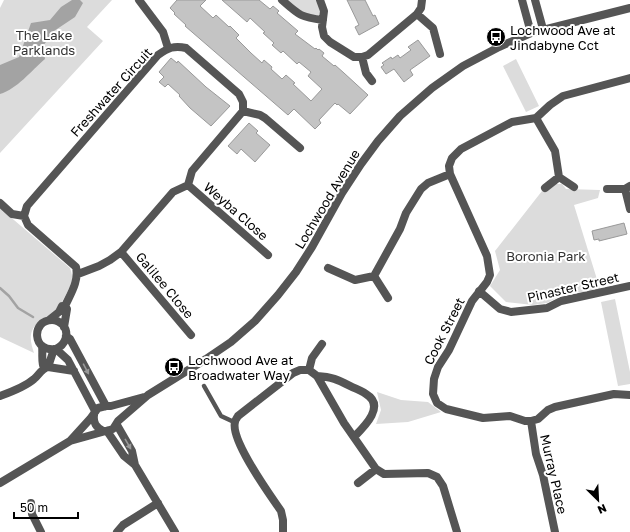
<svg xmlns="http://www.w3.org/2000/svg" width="630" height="532" font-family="'Golos Text',sans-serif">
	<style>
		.green { fill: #dcdcdc }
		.water { fill: #a3a3a3 }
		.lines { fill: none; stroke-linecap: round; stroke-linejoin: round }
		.stream { stroke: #a3a3a3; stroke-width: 2.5 }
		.building { fill: #c4c4c4; stroke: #999 }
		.service { stroke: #555; stroke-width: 4.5 }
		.minor { stroke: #555; stroke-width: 8 }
		.tertiary { stroke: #555; stroke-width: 8 }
		.oneway { fill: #999 }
		.labels { text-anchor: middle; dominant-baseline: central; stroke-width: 4; stroke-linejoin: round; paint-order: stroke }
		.poi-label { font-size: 13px; fill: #000; stroke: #fff; text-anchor: start }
		.park-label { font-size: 13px; fill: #333; stroke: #fff }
		.street-label { font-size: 13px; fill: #000; stroke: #fff }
	</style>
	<rect width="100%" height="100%" fill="#fff"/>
	<path class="green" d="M 4,0 L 112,0 L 87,27 L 103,41 L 0,153 L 0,8 Z
		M 282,0 L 320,0 L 323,20 L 306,18 Z
		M 516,59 L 539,106 L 526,112 L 503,66 Z
		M 553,184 L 562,184 L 566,189 L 600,190 L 598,198 L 574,205 L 600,289 L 562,295 L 547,303 L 533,305 L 506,302 L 490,286 L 500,270 L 495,251 L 542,191 Z
		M 0,208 L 70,268 C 71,271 72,274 72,277 C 72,287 58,310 51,316 C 44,321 35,322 32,331 C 29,338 32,347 34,353 L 0,337 Z
		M 615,299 L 630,372 L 630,384 L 618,386 L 601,302 Z
		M 377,392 L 401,400 L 428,402 L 441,412 L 408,422 L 376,424 L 381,410 Z"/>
	<path class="water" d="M 72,0 L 80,0 L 83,3 L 75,17 L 54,31 L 43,46 L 45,59 C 31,71 17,89 0,94 L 0,65 L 19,57 L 31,23 L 50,20 L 61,7 Z"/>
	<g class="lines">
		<path class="stream" d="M 0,288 L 9,296 L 18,308 L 33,317"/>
	</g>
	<path class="building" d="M 177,0 L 206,0 L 200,6 L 213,18 L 216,15 L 229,27 L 230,26 L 239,35 L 236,38 L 251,53 L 262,63 L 264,60 L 272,67 L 271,69 L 282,79 L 286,75 L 295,83 L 293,84 L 311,101 L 322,89 L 308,76 L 311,72 L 299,62 L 297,64 L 283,51 L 281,53 L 272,45 L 274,43 L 263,33 L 265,32 L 250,18 L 247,22 L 222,0 L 259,0 L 270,9 L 273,6 L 279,11 L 277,13 L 298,31 L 295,34 L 315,49 L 316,48 L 318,50 L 319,49 L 324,53 L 322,56 L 334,66 L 335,65 L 344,73 L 368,95 L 350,114 L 338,104 L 337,105 L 335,103 L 319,120 L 321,123 L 315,129 L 294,109 L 288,115 L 185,26 L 186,25 L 174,14 L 175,13 L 170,8 Z
		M 347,0 L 365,0 L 373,16 L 375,15 L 379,24 L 359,35 L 355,27 L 359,25 Z
		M 418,40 L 430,56 L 410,70 L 413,75 L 404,82 L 394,69 L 386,74 L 381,67 L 384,65 L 382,63 L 391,57 L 392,59 L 398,55 L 400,58 L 411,50 L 408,47 Z
		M 171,58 L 177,63 L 178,61 L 206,87 L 230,106 L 211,126 L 190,108 L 179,96 L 180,95 L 168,84 L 165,87 L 159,82 L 164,77 L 159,72 Z
		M 249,123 L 258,131 L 256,133 L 270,145 L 255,162 L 241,149 L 237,154 L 228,146 Z
		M 624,223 L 627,234 L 599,241 L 599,239 L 594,240 L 592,231 Z"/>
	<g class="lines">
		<path class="service" d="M 204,386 L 221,416 L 234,422"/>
		<path class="minor" d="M 139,0 L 163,32 L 168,48
			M 282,0 C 299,15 300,17 323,20
			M 320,0 L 324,11 L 322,27 L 324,36 L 330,42 L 354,57 L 362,57 L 368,55 L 417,14 L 421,8 L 422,0
			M 522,0 L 531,33
			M 535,0 L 543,29
			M 417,14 L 433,28 L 440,54
			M 362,57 L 366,73 L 372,81
			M 630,78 L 563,96 L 550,105 L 536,118 L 512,122 L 461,149 L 452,158 L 449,166 L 450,174 L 487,256 L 490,275 L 487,282 L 472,301 L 449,350 L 438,367 L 434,379 L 433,394 L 437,403 L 446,409 L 483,418 L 510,416 L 525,421 L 531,421 L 538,419 L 548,410 L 555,407 L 614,394 L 630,395
			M 243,111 L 260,115 L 265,118 L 300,148
			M 536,118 L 555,151 L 559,177
			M 188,185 L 268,255
			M 545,188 L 559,177 L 574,187
			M 607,189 L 625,189 L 630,186
			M 625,189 L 630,209
			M 0,203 L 12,214 L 24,216
			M 121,252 L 191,335
			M 328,268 L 355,280 L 374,276 L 400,229 L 406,213 L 421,189 L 428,183 L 450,174
			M 374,276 L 388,298
			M 479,291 L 500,309 L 511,312 L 547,308 L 561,301 L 630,286
			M 49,320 L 59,312 L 62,306 L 65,306 C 71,293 79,281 76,267 L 28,225 L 24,216 L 27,206 L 158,55 C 168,48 174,45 186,48 L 239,94 L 243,102 L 243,111 L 192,171 L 188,185 L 173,192 L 121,252 L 110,260 L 99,266 L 78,274
			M 64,327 L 67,309 L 65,306
			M 66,336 L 70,339 L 106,406
			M 42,346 C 43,353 41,363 44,368
			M 56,349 C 65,345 70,334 63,325 C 60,322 56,320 52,320 C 31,320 32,353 56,349 L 68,360 L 95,411
			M 48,367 L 74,371
			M 309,370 L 312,358 L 322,344
			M 317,376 C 333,377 338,380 352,387 C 357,389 362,391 366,394 C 386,406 364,427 354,437
			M 0,396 C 11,392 25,387 34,379 C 39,375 41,369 48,367 L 54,349
			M 531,421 L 536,454 L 543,475 L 555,532
			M 117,425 L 132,451 L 135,465
			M 107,431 L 124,456 L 135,465 L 175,532
			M 358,483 L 376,469
			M 31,503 L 32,514 L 41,532
			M 117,532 L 123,525 L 158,503
			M 283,532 L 283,520 L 281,511 C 270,495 230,440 235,422 C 235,420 237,418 238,416 L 293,373 L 300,370 L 309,370 L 317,376 L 344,423 L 376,469 L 384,474 L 428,473 L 437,477 L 443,486 L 457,532"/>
		<path class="tertiary" d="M 94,415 C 93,423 96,427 103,431
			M 70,441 L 113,429 L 118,421 L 148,395 L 206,359 L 231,342 L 255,321 L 278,295 L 296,272 L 312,247 L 342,193 L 361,164 L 378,141 L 400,116 L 432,88 L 463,66 L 499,47 L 531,33 L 630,8
			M 0,483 L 70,441 L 90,419 L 98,408 L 106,406 L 111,406 L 144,397"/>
	</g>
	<defs><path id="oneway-solid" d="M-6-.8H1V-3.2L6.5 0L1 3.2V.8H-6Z"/></defs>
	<g class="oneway">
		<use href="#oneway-solid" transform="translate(86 369) rotate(62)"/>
		<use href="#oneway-solid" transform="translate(128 444) rotate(60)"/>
	</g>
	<defs>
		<g id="bus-disc" transform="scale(1)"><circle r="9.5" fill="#000" stroke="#fff"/><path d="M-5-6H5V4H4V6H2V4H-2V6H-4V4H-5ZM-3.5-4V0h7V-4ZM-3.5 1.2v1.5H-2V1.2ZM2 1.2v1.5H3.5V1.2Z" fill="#fff"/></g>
	</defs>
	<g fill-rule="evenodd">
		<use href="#bus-disc" x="496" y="37"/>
		<use href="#bus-disc" x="174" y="367"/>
	</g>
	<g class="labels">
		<g class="poi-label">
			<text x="510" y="30">Lochwood Ave at<tspan x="510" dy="15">Jindabyne Cct</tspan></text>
			<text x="188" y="360">Lochwood Ave at<tspan x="188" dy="15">Broadwater Way</tspan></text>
		</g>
		<g class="park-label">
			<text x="44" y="35">The Lake<tspan x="44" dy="15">Parklands</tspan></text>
			<text x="546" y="256">Boronia Park</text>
		</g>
		<g class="street-label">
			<text transform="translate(111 92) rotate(-48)">Freshwater Circuit</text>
			<text transform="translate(327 199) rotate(-59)">Lochwood Avenue</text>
			<text transform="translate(236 211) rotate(41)">Weyba Close</text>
			<text transform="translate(165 285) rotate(50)">Galilee Close</text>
			<text transform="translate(573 287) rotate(-13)">Pinaster Street</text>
			<text transform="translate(444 331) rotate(-63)">Cook Street</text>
			<text transform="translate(554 474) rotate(77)">Murray Place</text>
		</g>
	</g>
	<g transform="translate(598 500) rotate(156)" stroke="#ffffff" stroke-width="3" paint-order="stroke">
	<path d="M0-3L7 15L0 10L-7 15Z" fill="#000000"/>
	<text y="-6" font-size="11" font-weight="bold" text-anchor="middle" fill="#000000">N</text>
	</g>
	<path d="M14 512v6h64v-6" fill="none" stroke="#000000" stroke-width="2"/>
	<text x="20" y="512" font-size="12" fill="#000000" stroke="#ffffff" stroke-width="3" paint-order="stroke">50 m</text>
</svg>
